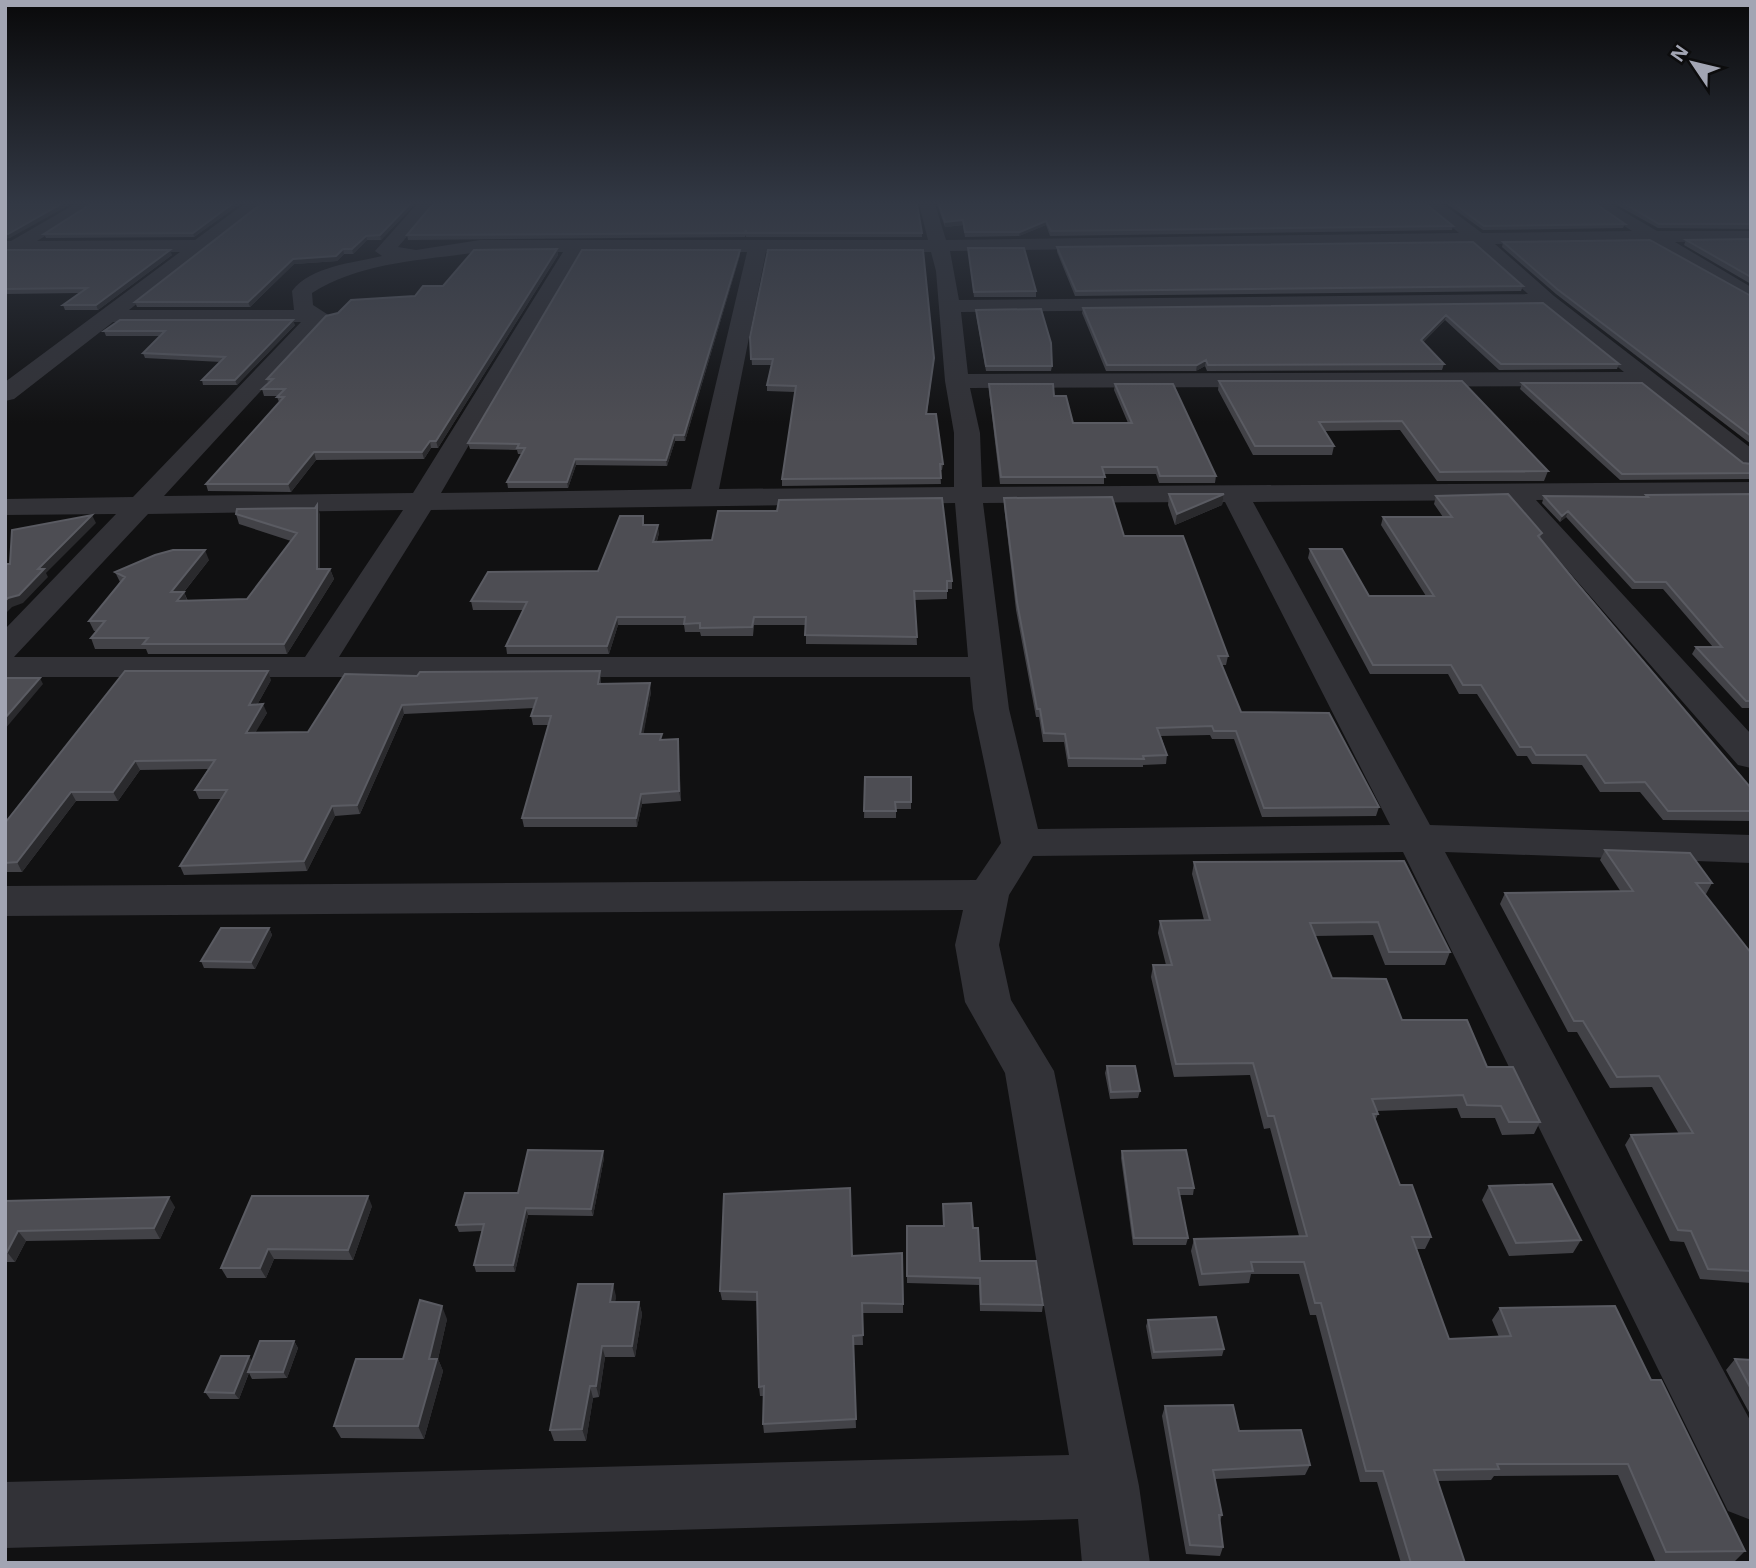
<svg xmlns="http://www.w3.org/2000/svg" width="1756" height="1568" font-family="'Noto Sans',sans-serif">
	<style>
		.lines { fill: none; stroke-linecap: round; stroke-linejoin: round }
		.minor { fill: #323237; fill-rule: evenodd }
		.wall { fill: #424247 }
		.shaded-wall { fill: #2a2a2d }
		.building { fill: #4d4d53; stroke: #5a5b62; stroke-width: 2 }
	</style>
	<rect width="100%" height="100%" fill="#111112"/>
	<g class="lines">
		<path class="minor" d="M 75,204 L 96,204 L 37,241 L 195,240 L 244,204 L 264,204 L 129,310 L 294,310 L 292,291 C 311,266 353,263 382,256 L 375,251 L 417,204 L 435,204 L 398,247 L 416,250 L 480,240 L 928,240 L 919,204 L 935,204 L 946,240 L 1459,233 L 1424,204 L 1443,204 L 1482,233 L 1632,231 L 1591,204 L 1611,204 L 1657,231 L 1751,231 L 1751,241 L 1675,242 L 1751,287 L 1751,302 L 1649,242 L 1495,244 L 1554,296 L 1751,448 L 1751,469 L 1742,467 L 1641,386 L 970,388 L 980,433 L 982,487 L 1751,482 L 1751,498 L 1536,500 L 1751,734 L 1751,768 L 1738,765 L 1506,500 L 1253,502 L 1430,825 L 1751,835 L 1751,863 L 1445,852 L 1751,1422 L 1751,1520 L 1728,1511 L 1403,852 L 1033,856 L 1009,895 L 999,945 L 1011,1000 L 1054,1071 L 1139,1486 L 1150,1563 L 1082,1563 L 1078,1519 L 5,1548 L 5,1482 L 1069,1455 L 1005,1073 L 965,1002 L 955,945 L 963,910 L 5,916 L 5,886 L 976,880 L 1001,843 L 973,709 L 970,677 L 5,677 L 5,629 L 116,514 L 5,515 L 5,499 L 133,497 L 301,322 L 113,322 L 14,399 L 5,401 L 5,382 L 180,252 L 5,253 L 5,241 L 11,241 ZM 1473,244 L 1528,294 L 959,300 L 950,251 ZM 480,252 L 563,252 L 413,493 L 164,496 L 326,320 L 330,316 L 313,305 L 312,293 C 360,262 425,260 480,252 ZM 581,252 L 747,252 L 691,489 L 441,493 ZM 766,252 L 931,252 L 936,271 L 945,381 L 954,433 L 954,487 L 719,489 ZM 1542,306 L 1624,372 L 968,374 L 961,312 ZM 1225,502 L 1390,825 L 1038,829 L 1009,709 L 983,503 ZM 955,503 L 968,657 L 339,657 L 431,510 ZM 403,510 L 305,657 L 14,657 L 148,514 Z"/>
	</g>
	<path class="wall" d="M 91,204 L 240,204 L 194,237 L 46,238 L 44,234 Z
		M 261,204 L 415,204 L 381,240 L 367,240 L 353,254 L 344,254 L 337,261 L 294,264 L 250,307 L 137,307 L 135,302 Z
		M 433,204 L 922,233 L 922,237 L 746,237 L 746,235 L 745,237 L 408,240 L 407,235 Z
		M 937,204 L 1426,204 L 1453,226 L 1452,230 L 1050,236 L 1046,225 L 1019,236 L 965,237 L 963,225 L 945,227 Z
		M 1447,204 L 1596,204 L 1625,224 L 1623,228 L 1483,230 Z
		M 1615,204 L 1751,204 L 1751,229 L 1658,228 Z
		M 1751,239 L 1751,284 L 1684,245 L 1686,240 Z
		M 1503,242 L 1751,296 L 1751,444 L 1556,294 L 1502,247 Z
		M 1057,247 L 1523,286 L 1521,291 L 1075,296 L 1057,252 Z
		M 968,248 L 1036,291 L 1036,297 L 974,297 Z
		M 557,249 L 558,255 L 438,448 L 431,448 L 424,459 L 316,460 L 291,492 L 208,491 L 206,484 L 279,402 L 277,397 L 279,396 L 264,396 L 262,389 L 268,383 L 267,379 L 415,296 Z
		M 5,250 L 172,255 L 98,310 L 65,310 L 63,305 L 79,293 L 5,294 Z
		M 740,250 L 740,255 L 685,441 L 675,441 L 667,466 L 576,465 L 568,488 L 508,488 L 507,482 L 522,454 L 518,454 L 517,450 L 470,449 L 468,443 Z
		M 1543,303 L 1619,364 L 1617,369 L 1499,370 L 1445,320 L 1423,342 L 1444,364 L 1442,370 L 1207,371 L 1205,366 L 1196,371 L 1106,371 L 1082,313 L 1083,308 Z
		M 976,310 L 1052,366 L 1051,371 L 986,371 L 976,314 Z
		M 295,325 L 237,385 L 203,385 L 202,380 L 221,362 L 145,358 L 143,353 L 160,336 L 106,336 L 104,331 Z
		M 750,337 L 934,358 L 927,414 L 943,464 L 942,470 L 940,470 L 941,484 L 782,486 L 782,479 L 795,392 L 767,391 L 767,385 L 771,365 L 752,365 Z
		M 1219,381 L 1462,381 L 1548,471 L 1544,481 L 1437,481 L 1400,430 L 1324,431 L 1334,446 L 1332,455 L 1253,455 L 1218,390 Z
		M 1522,383 L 1743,463 L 1751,464 L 1751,479 L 1620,480 L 1520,389 Z
		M 989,384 L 1054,396 L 1073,423 L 1128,423 L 1114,390 L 1115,384 L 1216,476 L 1215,483 L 1159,483 L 1156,474 L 1104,474 L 1104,484 L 1000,484 L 989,391 Z
		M 1169,494 L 1224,494 L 1222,505 L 1175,525 L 1168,505 Z
		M 1751,494 L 1751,708 L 1742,708 L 1692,654 L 1696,647 L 1713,647 L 1663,589 L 1632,589 L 1566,517 L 1560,522 L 1542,503 L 1544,496 L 1645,497 L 1646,495 Z
		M 1436,496 L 1542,533 L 1540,538 L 1751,788 L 1751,821 L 1663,820 L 1640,792 L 1600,792 L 1582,765 L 1532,764 L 1527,756 L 1517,756 L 1477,694 L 1459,694 L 1448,674 L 1370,674 L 1308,558 L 1310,549 L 1369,596 L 1426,596 L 1381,525 L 1383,517 L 1443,517 L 1434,504 Z
		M 1004,498 L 1124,536 L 1228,656 L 1226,665 L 1221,665 L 1241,712 L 1379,807 L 1376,816 L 1262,817 L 1234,739 L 1212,739 L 1210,735 L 1161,736 L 1167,755 L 1166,764 L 1143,765 L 1143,767 L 1068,767 L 1064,742 L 1043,742 L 1039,717 L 1036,717 L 1016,610 L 1004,506 Z
		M 236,514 L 320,514 L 320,569 L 330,569 L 334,579 L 287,654 L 148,654 L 146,649 L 95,649 L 91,638 L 96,631 L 94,631 L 89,621 L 120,582 L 115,572 L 209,560 L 184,592 L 188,601 L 247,599 L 291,541 L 239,524 Z
		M 644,525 L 659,533 L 657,541 L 952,581 L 952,589 L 947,589 L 947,599 L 915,600 L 917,645 L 806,644 L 806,625 L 754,625 L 753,636 L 701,636 L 700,632 L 685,632 L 684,625 L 618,625 L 609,654 L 507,654 L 506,646 L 523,610 L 473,610 L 471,601 L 598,571 Z
		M 600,671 L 601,680 L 601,684 L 651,692 L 643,734 L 662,740 L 678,739 L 681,801 L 642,804 L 637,827 L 524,827 L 522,818 L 549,725 L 533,725 L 531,716 L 534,708 L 404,714 L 360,814 L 335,816 L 307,871 L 184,875 L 180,866 L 221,799 L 199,799 L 195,790 L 208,769 L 140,770 L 118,801 L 76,801 L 22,872 L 5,872 L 5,823 L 271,680 L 257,705 L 267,713 L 255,732 L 308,732 L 417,676 Z
		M 865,777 L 911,777 L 911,809 L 896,809 L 896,818 L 864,818 Z
		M 1605,850 L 1712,883 L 1706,894 L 1704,894 L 1751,953 L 1751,1283 L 1700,1279 L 1684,1242 L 1670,1241 L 1625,1145 L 1631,1135 L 1679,1134 L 1652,1087 L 1610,1088 L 1577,1032 L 1568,1032 L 1500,904 L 1505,893 L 1621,892 L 1600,860 Z
		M 1404,861 L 1450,952 L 1445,965 L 1385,965 L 1373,935 L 1315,936 L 1332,978 L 1402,1020 L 1487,1067 L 1540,1122 L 1534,1134 L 1502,1135 L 1495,1118 L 1461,1118 L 1457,1108 L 1376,1111 L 1378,1114 L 1375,1121 L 1400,1185 L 1431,1237 L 1425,1249 L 1417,1249 L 1449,1339 L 1499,1337 L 1492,1320 L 1500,1308 L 1651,1380 L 1745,1551 L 1734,1562 L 1656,1563 L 1618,1475 L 1494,1476 L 1491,1480 L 1438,1481 L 1465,1563 L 1401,1563 L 1377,1482 L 1360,1482 L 1316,1315 L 1310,1315 L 1299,1274 L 1251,1274 L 1249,1283 L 1199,1286 L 1191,1251 L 1194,1239 L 1299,1236 L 1270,1128 L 1264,1129 L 1250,1075 L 1174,1077 L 1151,977 L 1153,965 L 1166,965 L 1158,933 L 1160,921 L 1204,920 L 1192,874 L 1194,862 Z
		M 269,928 L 272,935 L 255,969 L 204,968 L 201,961 Z
		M 1107,1066 L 1140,1091 L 1138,1098 L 1110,1099 L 1105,1073 Z
		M 1122,1151 L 1194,1188 L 1193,1195 L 1179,1195 L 1188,1238 L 1186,1245 L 1133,1245 L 1121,1158 Z
		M 604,1158 L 593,1216 L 528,1215 L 515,1272 L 476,1272 L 474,1265 L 482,1231 L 459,1232 L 456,1225 L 518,1193 Z
		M 1489,1186 L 1581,1240 L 1573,1253 L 1509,1256 L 1482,1200 Z
		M 5,1201 L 175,1207 L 160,1239 L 26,1241 L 15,1262 L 5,1262 Z
		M 943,1204 L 973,1228 L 980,1261 L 1043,1305 L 1042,1312 L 980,1311 L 979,1285 L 907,1283 L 907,1226 L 943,1226 Z
		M 372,1206 L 353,1260 L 274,1259 L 266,1278 L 227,1278 L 221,1268 Z
		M 852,1256 L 903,1304 L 903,1313 L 862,1313 L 863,1345 L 853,1345 L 856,1428 L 764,1433 L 763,1424 L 763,1396 L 760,1396 L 759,1387 L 757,1301 L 722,1300 L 720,1291 Z
		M 616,1296 L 615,1302 L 639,1302 L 642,1314 L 635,1357 L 605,1357 L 599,1397 L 593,1398 L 586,1441 L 554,1441 L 550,1430 Z
		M 447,1319 L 438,1359 L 443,1371 L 424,1439 L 341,1438 L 334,1426 L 403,1359 Z
		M 1148,1320 L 1224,1349 L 1222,1356 L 1152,1359 L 1146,1326 Z
		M 294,1341 L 298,1348 L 287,1378 L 252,1379 L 249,1373 L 239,1399 L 210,1399 L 205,1392 L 252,1361 Z
		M 1751,1355 L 1751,1416 L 1726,1370 L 1735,1359 L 1748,1360 Z
		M 1165,1406 L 1239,1431 L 1310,1465 L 1305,1475 L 1215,1479 L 1222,1515 L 1220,1521 L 1223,1547 L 1220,1556 L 1186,1554 L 1162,1416 Z"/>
	<path class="shaded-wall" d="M 61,204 L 71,204 L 10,238 L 5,239 L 5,234 Z
		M 232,204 L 240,204 L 194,237 L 193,233 Z
		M 410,204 L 415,204 L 381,240 L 380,235 Z
		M 963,220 L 963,225 L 945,227 L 945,222 Z
		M 1046,221 L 1046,225 L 1019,236 L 1020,232 Z
		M 366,236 L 367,240 L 353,254 L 352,249 Z
		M 343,249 L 344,254 L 337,261 L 294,264 L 250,307 L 248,302 L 293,259 Z
		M 557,249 L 558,255 L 438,448 L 436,441 Z
		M 170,250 L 172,255 L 98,310 L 96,305 Z
		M 740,250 L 740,255 L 685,441 L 684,435 Z
		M 1446,315 L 1445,320 L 1420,346 L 1421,340 Z
		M 293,320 L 295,325 L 237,385 L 235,380 Z
		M 1206,360 L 1205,366 L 1196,371 L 1197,365 Z
		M 674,435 L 675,441 L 667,466 L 666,460 Z
		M 430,441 L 431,448 L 424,459 L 422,452 Z
		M 314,452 L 316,460 L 291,492 L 288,484 Z
		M 575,459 L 576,465 L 568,488 L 567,482 Z
		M 1224,494 L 1222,505 L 1175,525 L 1177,514 Z
		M 317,505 L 320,514 L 320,579 L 317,569 Z
		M 1568,511 L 1566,517 L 1560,522 L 1562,516 Z
		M 92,515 L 96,523 L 46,573 L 48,577 L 23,603 L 12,607 L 5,614 L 5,601 Z
		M 658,525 L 659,533 L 654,550 L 653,542 Z
		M 205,550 L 209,560 L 175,603 L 171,592 Z
		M 330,569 L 334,579 L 287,654 L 284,644 Z
		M 184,592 L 188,603 L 177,601 Z
		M 617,617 L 618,625 L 609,654 L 607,646 Z
		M 268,671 L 271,680 L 252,714 L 249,705 Z
		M 600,671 L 601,680 L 599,693 L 598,684 Z
		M 40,678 L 43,684 L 5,729 L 5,718 Z
		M 650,683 L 651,692 L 642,743 L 640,734 Z
		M 263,704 L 267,713 L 250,742 L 246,733 Z
		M 402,705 L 404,714 L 360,814 L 357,805 Z
		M 678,739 L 679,749 L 681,801 L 679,791 Z
		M 135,761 L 140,770 L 118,801 L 113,792 Z
		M 71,792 L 76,801 L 22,872 L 17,862 Z
		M 641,794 L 642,804 L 637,827 L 636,818 Z
		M 332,806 L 335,816 L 307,871 L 304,861 Z
		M 269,928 L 272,935 L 255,969 L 251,962 Z
		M 603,1151 L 604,1158 L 593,1216 L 591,1209 Z
		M 368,1196 L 372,1206 L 353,1260 L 348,1250 Z
		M 169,1197 L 175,1207 L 160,1239 L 154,1228 Z
		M 526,1208 L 528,1215 L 515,1272 L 513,1265 Z
		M 18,1231 L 26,1241 L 15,1262 L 7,1252 Z
		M 268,1249 L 274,1259 L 266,1278 L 260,1268 Z
		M 613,1284 L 616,1296 L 613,1314 L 610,1302 Z
		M 639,1302 L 642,1314 L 635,1357 L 632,1346 Z
		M 442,1306 L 447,1319 L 438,1359 L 443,1371 L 424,1439 L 418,1426 L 429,1359 Z
		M 294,1341 L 298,1348 L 287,1378 L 283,1372 Z
		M 602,1346 L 605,1357 L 599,1397 L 596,1386 Z
		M 249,1356 L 253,1362 L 239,1399 L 234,1393 Z
		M 590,1386 L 593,1398 L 586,1441 L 582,1429 Z"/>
	<path class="building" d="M 5,204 L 61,204 L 8,234 L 5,234 Z
		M 91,204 L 232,204 L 193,233 L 44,234 Z
		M 261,204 L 410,204 L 380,235 L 366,236 L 352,249 L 343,249 L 336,256 L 293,259 L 248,302 L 135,302 Z
		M 433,204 L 917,204 L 922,233 L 746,233 L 746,230 L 745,233 L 407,235 Z
		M 939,204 L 1426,204 L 1453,226 L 1051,231 L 1046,221 L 1020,232 L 965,232 L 963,220 L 945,222 Z
		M 1454,204 L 1596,204 L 1625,224 L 1484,226 Z
		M 1625,204 L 1751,204 L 1751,224 L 1659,224 Z
		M 1751,239 L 1751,277 L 1686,240 Z
		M 1650,240 L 1751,296 L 1751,436 L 1557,289 L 1503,242 Z
		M 1473,242 L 1523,286 L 1076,291 L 1057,247 Z
		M 968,248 L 1024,248 L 1036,291 L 974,292 Z
		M 557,249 L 436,441 L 430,441 L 422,452 L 314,452 L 288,484 L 206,484 L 284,397 L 277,397 L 285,389 L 262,389 L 273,379 L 267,379 L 326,316 L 338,313 L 351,300 L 415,296 L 423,286 L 443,286 L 474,250 Z
		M 5,250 L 170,250 L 96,305 L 63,305 L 87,288 L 5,289 Z
		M 582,250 L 740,250 L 684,435 L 674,435 L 666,460 L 575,459 L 567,482 L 507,482 L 525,448 L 517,448 L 519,444 L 468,443 Z
		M 768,250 L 923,250 L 934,358 L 926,414 L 936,414 L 943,464 L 940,464 L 941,478 L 782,479 L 796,386 L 767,385 L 773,359 L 751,359 L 750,337 Z
		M 1543,303 L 1619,364 L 1501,364 L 1446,315 L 1421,340 L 1444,364 L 1208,365 L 1206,360 L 1197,365 L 1107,365 L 1083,308 Z
		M 1041,309 L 1051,343 L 1052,366 L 986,366 L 976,310 Z
		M 120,320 L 293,320 L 235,380 L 202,380 L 225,357 L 143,353 L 165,331 L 104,331 Z
		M 1219,381 L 1462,381 L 1548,471 L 1440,472 L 1402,421 L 1319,422 L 1334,446 L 1255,446 Z
		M 1522,383 L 1642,383 L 1743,463 L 1751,464 L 1751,473 L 1622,474 Z
		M 989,384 L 1053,384 L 1054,396 L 1066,396 L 1073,423 L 1132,423 L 1115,384 L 1173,384 L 1216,476 L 1160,476 L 1157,467 L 1102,467 L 1105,477 L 1001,477 Z
		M 1169,494 L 1224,494 L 1177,514 Z
		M 1508,494 L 1542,533 L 1538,536 L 1574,580 L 1751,788 L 1751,811 L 1668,811 L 1645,782 L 1605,783 L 1586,755 L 1536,755 L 1531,747 L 1520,747 L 1481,685 L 1463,685 L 1451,665 L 1373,665 L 1310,549 L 1342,549 L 1369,596 L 1434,596 L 1383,517 L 1452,517 L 1436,496 Z
		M 1751,494 L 1751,701 L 1746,701 L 1696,647 L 1722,647 L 1666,582 L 1635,582 L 1568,511 L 1562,516 L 1544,496 L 1648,497 L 1646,495 Z
		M 1112,497 L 1124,536 L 1183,536 L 1228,656 L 1218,656 L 1241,712 L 1329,713 L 1379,807 L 1264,808 L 1236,731 L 1214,731 L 1212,726 L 1157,728 L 1167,755 L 1143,756 L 1144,759 L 1069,758 L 1065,734 L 1044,733 L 1040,709 L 1037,709 L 1017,602 L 1004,498 Z
		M 942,498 L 952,581 L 947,581 L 947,591 L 914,591 L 917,637 L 805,635 L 806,617 L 754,617 L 752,627 L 700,628 L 700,623 L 684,624 L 685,617 L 617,617 L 607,646 L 506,646 L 527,602 L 471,601 L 488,572 L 598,571 L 620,516 L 643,516 L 643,525 L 658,525 L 653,542 L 712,540 L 718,511 L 777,511 L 779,500 Z
		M 317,505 L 317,569 L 330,569 L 284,644 L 143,644 L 148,638 L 91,638 L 105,621 L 89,621 L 125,577 L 115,572 L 155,555 L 173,550 L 205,550 L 171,592 L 184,592 L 177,601 L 247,599 L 297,533 L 236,514 L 237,509 L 315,508 Z
		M 92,515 L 38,569 L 44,569 L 19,595 L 8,598 L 5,601 L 5,564 L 10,564 L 12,530 Z
		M 125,671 L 268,671 L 249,705 L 263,704 L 246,733 L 308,732 L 345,674 L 417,676 L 420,672 L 600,671 L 598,684 L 650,683 L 640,734 L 662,734 L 660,740 L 678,739 L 679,791 L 641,794 L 636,818 L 522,818 L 551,716 L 531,716 L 537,698 L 402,705 L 357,805 L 332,806 L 304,861 L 180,866 L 227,790 L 195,790 L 215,760 L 135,761 L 113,792 L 71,792 L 17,862 L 5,863 L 5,823 Z
		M 5,678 L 40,678 L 5,718 Z
		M 865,777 L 911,777 L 911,802 L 895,802 L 896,811 L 864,811 Z
		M 1605,850 L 1690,853 L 1712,883 L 1696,883 L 1751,953 L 1751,1271 L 1708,1269 L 1691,1231 L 1678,1230 L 1631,1135 L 1693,1133 L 1659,1076 L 1617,1077 L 1583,1021 L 1574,1021 L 1505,893 L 1633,891 Z
		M 1404,861 L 1450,952 L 1389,952 L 1378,922 L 1310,923 L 1332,978 L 1386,979 L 1402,1020 L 1467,1020 L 1487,1067 L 1513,1067 L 1540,1122 L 1509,1122 L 1501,1106 L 1467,1105 L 1463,1095 L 1372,1099 L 1378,1114 L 1373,1114 L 1400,1185 L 1412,1185 L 1431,1237 L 1412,1237 L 1449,1339 L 1511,1336 L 1500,1308 L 1615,1306 L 1651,1380 L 1661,1380 L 1745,1551 L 1666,1552 L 1628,1464 L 1497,1464 L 1499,1469 L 1434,1470 L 1465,1563 L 1411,1563 L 1383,1471 L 1366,1471 L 1321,1303 L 1315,1303 L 1304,1262 L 1251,1262 L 1253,1271 L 1202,1274 L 1194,1239 L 1307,1236 L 1274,1116 L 1268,1116 L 1253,1063 L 1176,1064 L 1153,965 L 1172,965 L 1160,921 L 1210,920 L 1194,862 Z
		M 221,928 L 269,928 L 251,962 L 201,961 Z
		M 1107,1066 L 1135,1066 L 1140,1091 L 1111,1092 Z
		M 528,1150 L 603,1151 L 591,1209 L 526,1208 L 513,1265 L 474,1265 L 484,1224 L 456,1225 L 465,1193 L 518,1193 Z
		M 1186,1150 L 1194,1188 L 1178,1188 L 1188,1238 L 1134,1238 L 1122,1151 Z
		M 1552,1184 L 1581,1240 L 1516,1243 L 1489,1186 Z
		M 850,1188 L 852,1256 L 902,1253 L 903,1304 L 862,1303 L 863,1335 L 853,1336 L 856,1419 L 763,1424 L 764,1386 L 759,1387 L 757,1292 L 720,1291 L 724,1194 Z
		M 252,1196 L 368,1196 L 348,1250 L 268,1249 L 260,1268 L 221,1268 Z
		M 169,1197 L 154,1228 L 18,1231 L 7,1252 L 5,1252 L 5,1201 Z
		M 971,1203 L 973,1228 L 978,1228 L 980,1261 L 1036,1261 L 1043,1305 L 981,1304 L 980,1278 L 907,1276 L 907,1226 L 944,1226 L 943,1204 Z
		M 578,1284 L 613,1284 L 610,1302 L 639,1302 L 632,1346 L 602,1346 L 596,1386 L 590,1386 L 582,1429 L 550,1430 Z
		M 420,1300 L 442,1306 L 429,1359 L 437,1359 L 418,1426 L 334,1426 L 356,1359 L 403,1359 Z
		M 1216,1317 L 1224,1349 L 1154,1352 L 1148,1320 Z
		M 260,1341 L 294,1341 L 283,1372 L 248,1372 Z
		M 221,1356 L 249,1356 L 234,1393 L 205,1392 Z
		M 1735,1359 L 1751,1360 L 1751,1389 Z
		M 1233,1405 L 1239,1431 L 1301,1430 L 1310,1465 L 1213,1470 L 1222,1515 L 1219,1515 L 1223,1547 L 1190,1545 L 1165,1406 Z"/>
	<linearGradient id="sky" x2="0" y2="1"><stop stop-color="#09090a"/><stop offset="0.48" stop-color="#323844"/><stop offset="1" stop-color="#323844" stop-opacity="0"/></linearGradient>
	<rect width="1756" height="423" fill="url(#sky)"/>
	<rect width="1756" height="1568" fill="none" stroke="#a2a5b3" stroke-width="14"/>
	<g transform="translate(1693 63) rotate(305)" stroke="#0c0c0d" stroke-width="5" paint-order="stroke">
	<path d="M0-5L12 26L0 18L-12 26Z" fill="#a2a5b3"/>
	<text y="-10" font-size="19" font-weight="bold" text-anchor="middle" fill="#a2a5b3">N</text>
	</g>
</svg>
